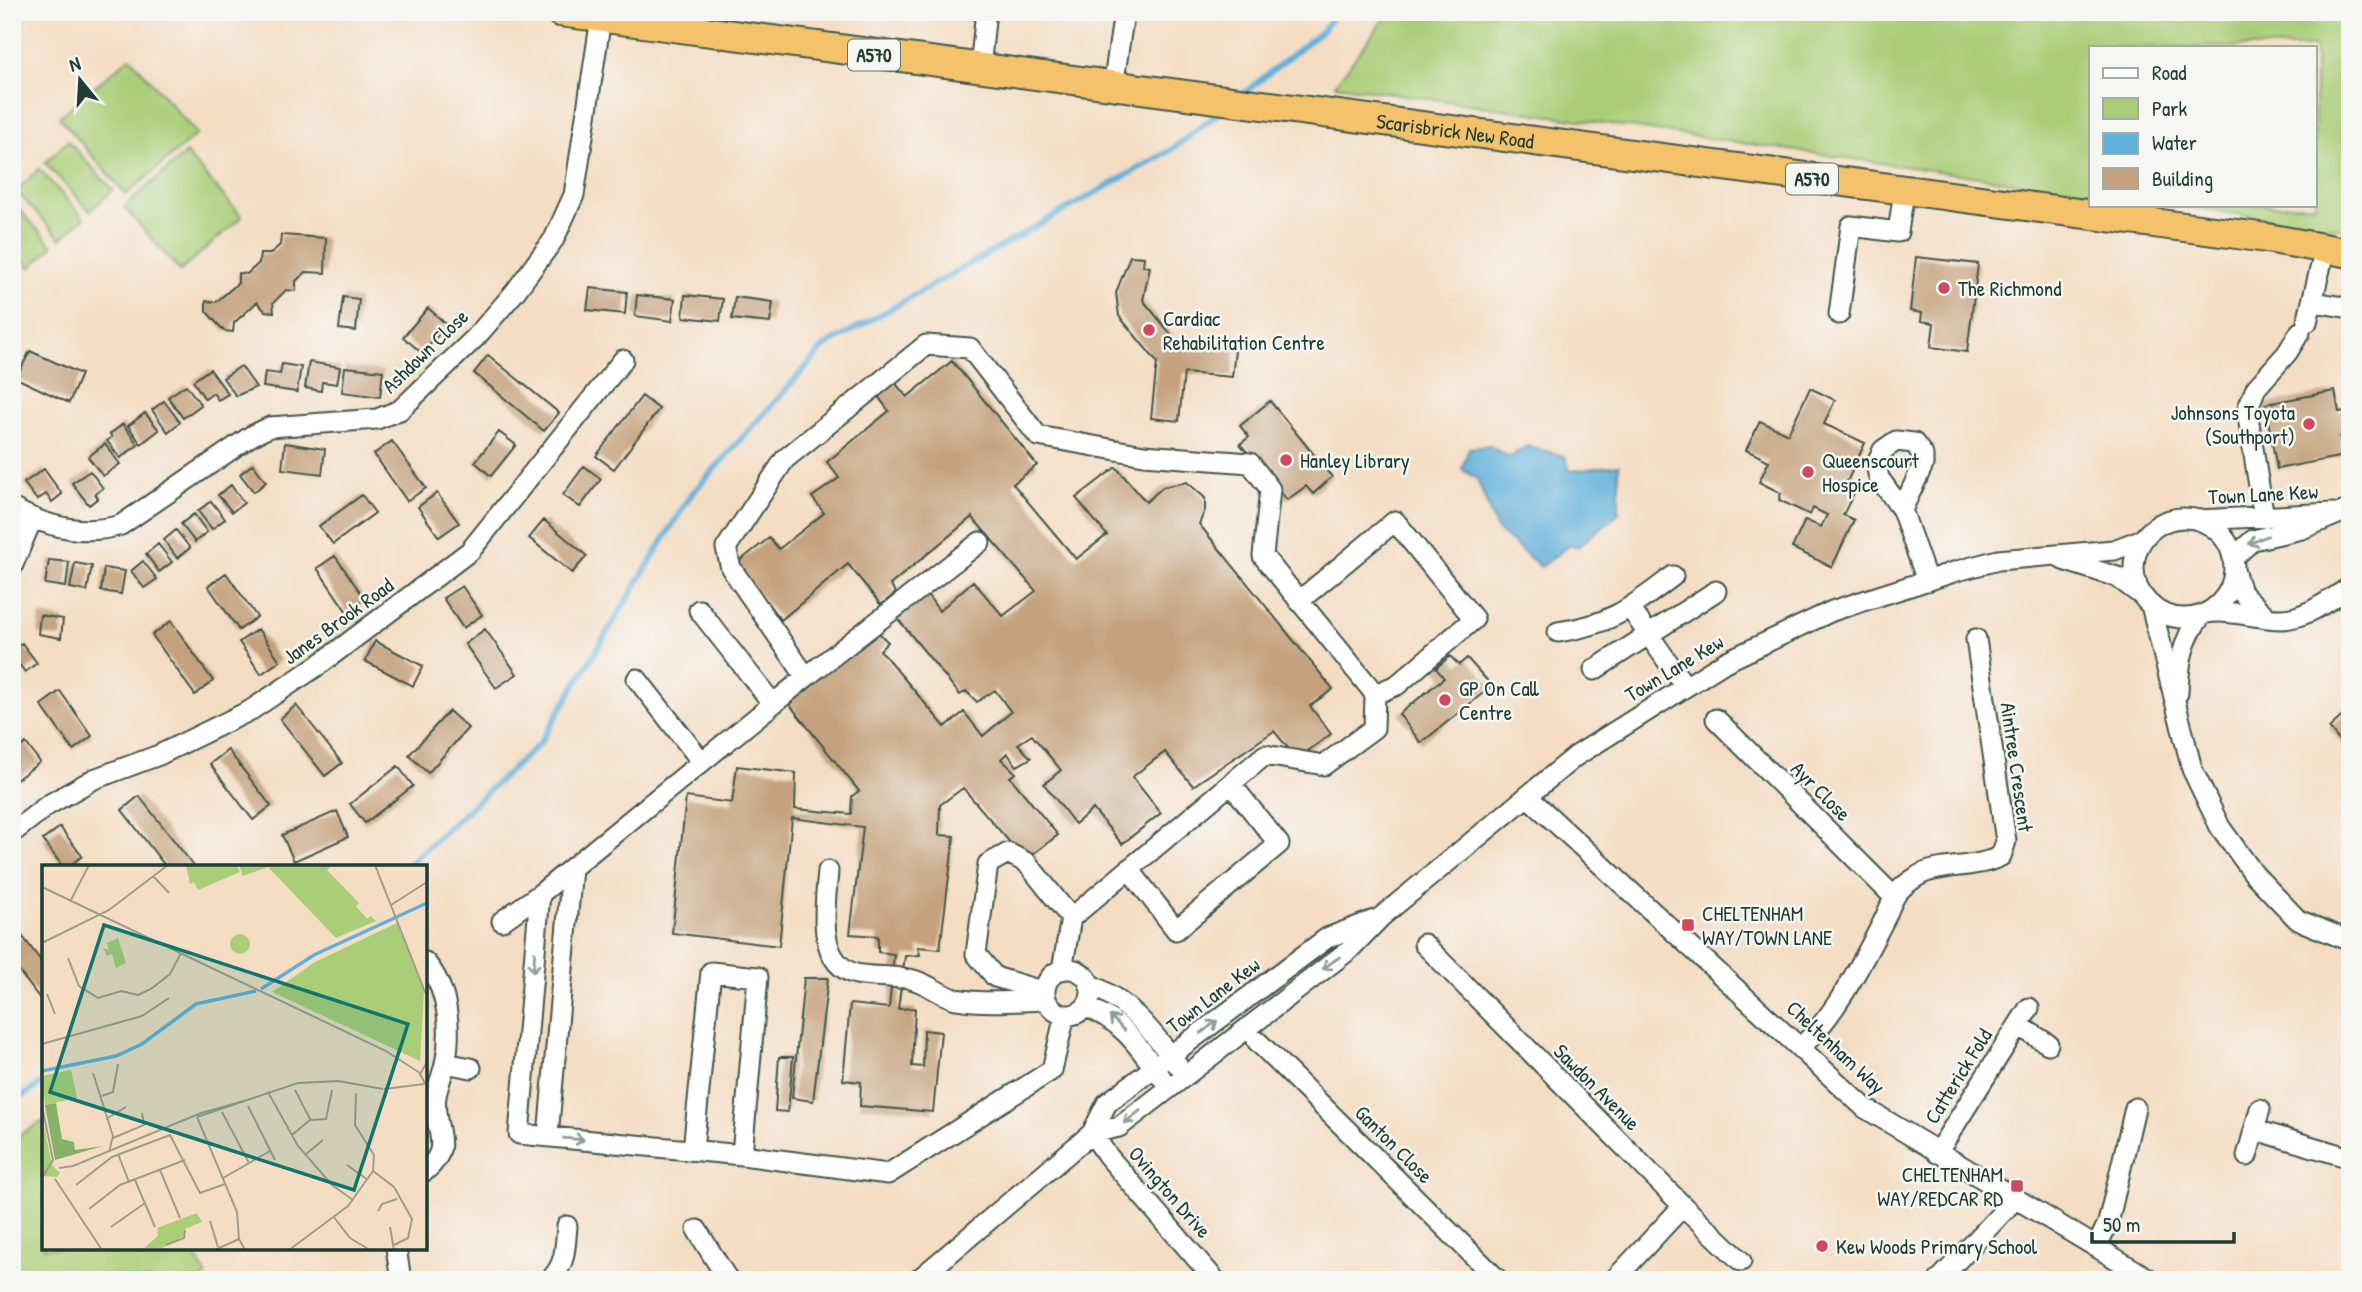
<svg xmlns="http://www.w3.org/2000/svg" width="2362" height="1292" font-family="'Patrick Hand',sans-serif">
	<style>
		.green { fill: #aace78; stroke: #648656; stroke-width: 2 }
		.water { fill: #61b0db; stroke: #407688; stroke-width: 2 }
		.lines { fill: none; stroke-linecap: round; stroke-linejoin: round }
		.stream { stroke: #61b0db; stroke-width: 6 }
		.building { fill: #c5a27d }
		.minor-casing { stroke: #3f5549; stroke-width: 23 }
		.highway-casing { stroke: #3f5549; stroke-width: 32 }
		.minor { stroke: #fff; stroke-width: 19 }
		.highway { stroke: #f4c26a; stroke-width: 28 }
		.oneway { stroke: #8f9e9a }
		.poi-dot { fill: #d1495b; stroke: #f6f6f2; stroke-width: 2.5 }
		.labels { text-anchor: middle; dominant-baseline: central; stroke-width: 5; stroke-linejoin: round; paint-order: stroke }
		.shield { fill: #f6f6f2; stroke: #60746d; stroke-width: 2 }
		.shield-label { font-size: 19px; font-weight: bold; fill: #1f3d34 }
		.street-label { font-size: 21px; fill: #1f3d34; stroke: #f6f6f2 }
		.poi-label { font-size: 21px; fill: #1f3d34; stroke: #f6f6f2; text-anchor: start }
		.inset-river { fill: none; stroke: #61b0db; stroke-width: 3.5 }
		.inset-road { fill: none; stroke: #9f9d8a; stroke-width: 2 }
		.view { fill: #0f766e; fill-opacity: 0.15; stroke: #0f766e; stroke-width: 3.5 }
		.inset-edge { fill: none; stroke: #1f3d34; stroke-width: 3.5 }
	</style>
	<rect width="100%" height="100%" fill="#f6f6f2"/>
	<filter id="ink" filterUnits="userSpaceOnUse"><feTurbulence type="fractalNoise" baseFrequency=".0143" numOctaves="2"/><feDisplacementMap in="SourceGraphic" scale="14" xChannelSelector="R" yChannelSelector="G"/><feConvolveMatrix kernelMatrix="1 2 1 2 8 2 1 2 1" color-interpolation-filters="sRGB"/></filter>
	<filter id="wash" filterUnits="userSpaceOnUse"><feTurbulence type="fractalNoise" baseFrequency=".00686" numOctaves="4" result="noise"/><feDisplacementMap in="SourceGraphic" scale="28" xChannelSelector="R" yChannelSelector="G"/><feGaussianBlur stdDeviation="1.57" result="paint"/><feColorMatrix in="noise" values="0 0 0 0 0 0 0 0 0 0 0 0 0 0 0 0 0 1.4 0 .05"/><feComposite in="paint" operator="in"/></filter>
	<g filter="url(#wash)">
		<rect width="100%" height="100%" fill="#f4ddc3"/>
		<path class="green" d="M 1389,12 L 2350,12 L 2350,230 L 2174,205 L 2315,205 L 2315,47 L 2091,47 L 2091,193 L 1335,85 Z
			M 130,57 L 197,134 L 126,195 L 59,117 Z
			M 68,141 L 113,190 L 90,211 L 45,163 Z
			M 186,153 L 242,217 L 180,271 L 124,207 Z
			M 39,169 L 84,218 L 61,239 L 16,191 Z
			M 12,202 L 53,246 L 30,268 L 12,249 Z
			M 44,1121 L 44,1248 L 190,1248 L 207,1276 L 200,1280 L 12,1280 L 12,1139 Z"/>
		<path class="water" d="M 1490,446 L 1509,457 L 1527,446 L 1565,456 L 1570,471 L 1619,465 L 1619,513 L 1579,546 L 1568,546 L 1541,567 L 1497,530 L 1477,479 L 1462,469 L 1469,448 Z"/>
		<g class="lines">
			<path class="stream" d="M 1244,93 L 1322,31 L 1336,12
				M 406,867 L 540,743 L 690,496 L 825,346 L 1171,150 L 1225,108
				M 12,1103 L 44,1082"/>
		</g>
		<g id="blocks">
			<path class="building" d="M 281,235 L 326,238 L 325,273 L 306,272 L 296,281 L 296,291 L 286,290 L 273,303 L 274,312 L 265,311 L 257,302 L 234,323 L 233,332 L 224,331 L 206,311 L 206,301 L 216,302 L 238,283 L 238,273 L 247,274 L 259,263 L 260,254 L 270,254 L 280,245 Z
				M 1130,256 L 1144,257 L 1143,266 L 1150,267 L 1143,300 L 1178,343 L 1235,350 L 1232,377 L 1184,373 L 1179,421 L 1151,418 L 1157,362 L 1119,316 L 1116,293 Z
				M 1916,257 L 1978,264 L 1967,352 L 1931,347 L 1934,323 L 1921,321 L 1922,313 L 1910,311 Z
				M 590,288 L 627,292 L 625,314 L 587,310 Z
				M 637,295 L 675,299 L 672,321 L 635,316 Z
				M 685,295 L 723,299 L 720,321 L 683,317 Z
				M 343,297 L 359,299 L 356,331 L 339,329 Z
				M 735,297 L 773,302 L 770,323 L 732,319 Z
				M 428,308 L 447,325 L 422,353 L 403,337 Z
				M 30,351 L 81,374 L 69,403 L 16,378 Z
				M 488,355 L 559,413 L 544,431 L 474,373 Z
				M 952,361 L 1037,465 L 1013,484 L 1076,559 L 1107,535 L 1076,498 L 1116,467 L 1146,502 L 1163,487 L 1187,482 L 1205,498 L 1205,510 L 1199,524 L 1333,689 L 1310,706 L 1331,734 L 1297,759 L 1274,731 L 1193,786 L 1165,752 L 1132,777 L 1161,813 L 1122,844 L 1093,809 L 1075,824 L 1044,784 L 1061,770 L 1032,735 L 1018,744 L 1031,758 L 1017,766 L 1007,753 L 1001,759 L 1016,773 L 1010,777 L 1058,835 L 1025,860 L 963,788 L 940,805 L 939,835 L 954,836 L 940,949 L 918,947 L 920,955 L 905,956 L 898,1009 L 915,1008 L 912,1066 L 923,1067 L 924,1030 L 941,1032 L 933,1112 L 860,1106 L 861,1082 L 843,1080 L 850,1004 L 889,1008 L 894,954 L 878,952 L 878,936 L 850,934 L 863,827 L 792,818 L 779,946 L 672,933 L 686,797 L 732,803 L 737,766 L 796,773 L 795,809 L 851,814 L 852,796 L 859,791 L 785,699 L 875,629 L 888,642 L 880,650 L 945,727 L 964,712 L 983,736 L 1011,712 L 995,690 L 977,702 L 966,691 L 960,695 L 898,619 L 927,594 L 939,611 L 973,581 L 1003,616 L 1036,591 L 972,517 L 890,585 L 896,593 L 881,605 L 848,564 L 781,620 L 743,576 L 737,563 L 769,538 L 779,549 L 824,513 L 812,497 L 839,478 L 827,462 L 889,411 L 874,391 L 892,379 L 907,397 Z
				M 309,362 L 340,367 L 337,384 L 322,382 L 321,391 L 305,388 Z
				M 282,364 L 301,367 L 297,392 L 263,387 L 265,372 L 280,374 Z
				M 241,366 L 256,387 L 236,396 L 223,378 Z
				M 345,367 L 383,371 L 380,397 L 342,392 Z
				M 210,369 L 228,394 L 218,400 L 213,393 L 205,399 L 193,381 Z
				M 186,385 L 201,405 L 183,418 L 168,397 Z
				M 1810,388 L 1835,400 L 1824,424 L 1865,443 L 1846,484 L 1856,489 L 1843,515 L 1854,520 L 1832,567 L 1792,548 L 1805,520 L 1821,527 L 1827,515 L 1813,508 L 1810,515 L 1779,500 L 1781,493 L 1759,482 L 1769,461 L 1746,450 L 1760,421 L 1788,434 Z
				M 2335,391 L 2339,412 L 2350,410 L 2350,435 L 2340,437 L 2344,456 L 2277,469 L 2265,404 Z
				M 642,396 L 659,409 L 614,469 L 596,456 Z
				M 164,401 L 180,422 L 168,432 L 152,410 Z
				M 1270,401 L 1332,477 L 1313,494 L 1306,486 L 1287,500 L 1240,444 L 1249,437 L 1240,426 Z
				M 145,413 L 159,430 L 141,444 L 128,426 Z
				M 123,424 L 138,445 L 120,458 L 107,441 L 112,437 L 110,434 Z
				M 499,432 L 516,445 L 491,476 L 475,462 Z
				M 392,441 L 426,488 L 407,501 L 374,454 Z
				M 285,443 L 325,449 L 322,474 L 282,469 Z
				M 105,444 L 120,464 L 103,476 L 88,457 Z
				M 253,464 L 266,482 L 254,492 L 240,474 Z
				M 584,466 L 601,479 L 580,507 L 563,495 Z
				M 44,469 L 62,494 L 52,502 L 46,494 L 37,500 L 24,483 Z
				M 90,471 L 103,488 L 95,494 L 98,498 L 89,505 L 72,483 Z
				M 231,485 L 244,503 L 232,512 L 218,495 Z
				M 437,493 L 459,523 L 439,537 L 418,507 Z
				M 362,495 L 375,513 L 333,544 L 319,526 Z
				M 211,501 L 225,519 L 212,529 L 198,511 Z
				M 194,514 L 207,532 L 195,542 L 181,524 Z
				M 544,520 L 587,556 L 572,573 L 529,538 Z
				M 176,530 L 190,548 L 177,558 L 164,540 Z
				M 158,544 L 172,562 L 159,572 L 146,554 Z
				M 335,556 L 365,599 L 347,612 L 317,568 Z
				M 49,560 L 69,562 L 66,587 L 45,584 Z
				M 143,561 L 157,579 L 144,588 L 131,571 Z
				M 75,563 L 92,566 L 87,591 L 70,588 Z
				M 104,568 L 125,571 L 121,594 L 101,591 Z
				M 226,573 L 257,617 L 239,630 L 208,586 Z
				M 462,586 L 482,615 L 463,628 L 443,598 Z
				M 40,615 L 63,619 L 61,638 L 38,634 Z
				M 171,621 L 213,681 L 195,695 L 152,635 Z
				M 258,629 L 280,661 L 261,674 L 239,642 Z
				M 485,629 L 517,674 L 496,688 L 465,644 Z
				M 375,641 L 423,666 L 413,686 L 365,661 Z
				M 22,643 L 37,663 L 25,672 L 12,655 L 12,651 Z
				M 1450,656 L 1459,665 L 1467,658 L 1492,686 L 1421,743 L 1399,714 L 1444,678 L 1436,668 Z
				M 60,691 L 92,736 L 73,750 L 41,705 Z
				M 296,705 L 342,763 L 325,776 L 280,719 Z
				M 2350,709 L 2350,754 L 2329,728 Z
				M 449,711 L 468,728 L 428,773 L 409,755 Z
				M 26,743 L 40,762 L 12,783 L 12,754 Z
				M 228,750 L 271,806 L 253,820 L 210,764 Z
				M 398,766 L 413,786 L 365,823 L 350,804 Z
				M 139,796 L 193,865 L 190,867 L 166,867 L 122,810 Z
				M 337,811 L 348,837 L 294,861 L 282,835 Z
				M 60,827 L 82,856 L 68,867 L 63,867 L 43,840 Z
				M 23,937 L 44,965 L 44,1004 L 12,962 L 12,945 Z
				M 804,978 L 828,978 L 813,1101 L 792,1098 Z
				M 779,1057 L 793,1057 L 788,1112 L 775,1111 Z"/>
		</g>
	</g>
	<g filter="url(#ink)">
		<use href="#blocks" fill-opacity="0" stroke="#3f5549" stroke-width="2"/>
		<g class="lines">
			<g class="minor-casing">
				<path id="minor" d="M 980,69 L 985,20
					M 1113,87 L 1124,12
					M 2314,302 L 2350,308
					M 1839,314 L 1851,226 L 1898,232 L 1904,191
					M 2307,322 L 2325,249
					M 12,508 C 46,527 83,536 121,525 L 251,436 L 270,427 L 377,419 L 400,410 L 476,337 L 515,292 L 554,239 L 574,195 L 601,18
					M 1902,510 L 1923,465 L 1923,455 L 1914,443 L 1896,441 L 1883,450 L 1876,464 L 1879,478 L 1902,510 L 1927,581
					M2134 568a50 50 0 1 1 100 0a50 50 0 1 1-100 0Z
					M 2264,518 L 2247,410 L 2256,388 L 2287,353 L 2300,332
					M 2198,520 L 2334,513
					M 2233,558 L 2253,540 L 2302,529 L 2350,509
					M 2063,560 L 2117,577 L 2140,594
					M 12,567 L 32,519
					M 2234,570 L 2241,592 L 2267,617
					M 1299,601 L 1395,521 L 1474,619 L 1397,685 L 1375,694
					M 2151,605 L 2192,769 L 2220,827 L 2254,874 L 2298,920 L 2350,941
					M 1630,608 L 1684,685
					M 699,610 L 773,704
					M 2206,613 C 2233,609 2255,619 2281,619 C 2305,619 2330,600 2350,587
					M 1558,632 C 1611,625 1632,607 1673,576
					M 1594,670 L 1716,591
					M 806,677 L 980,542
					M 637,679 L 702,762
					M 2178,693 C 2179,663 2182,640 2201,616
					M 1716,719 L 1893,896
					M 1528,797 L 1865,1108 L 2151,1280
					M 12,833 L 48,805 L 94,779 L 159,755 L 251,710 L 320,664 L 470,551 L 623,360
					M 1129,869 L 1176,930 L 1279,844 L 1231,784
					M 828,871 C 826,901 814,963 856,974 C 870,977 886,976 900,978
					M 540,894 L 519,1134 L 742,1155 L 888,1174 L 1052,1070 L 1065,1015
					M 502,921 L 540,894 L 806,677 L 731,568 L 726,548 L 785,459 L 926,345 L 970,348 L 1038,436 L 1144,455 L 1250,463 L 1270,489 L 1263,556 L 1375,694 L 1374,728 L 1324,765 L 1265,755 L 1071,918 L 1062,970
					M 1424,944 L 1683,1206 L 1741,1261
					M 425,962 C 449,989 452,1030 445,1065 C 442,1075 438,1086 436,1096 C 431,1128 456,1146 425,1171
					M1045 992a23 23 0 1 1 46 0a23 23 0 1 1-46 0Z
					M 910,979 C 927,982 939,995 956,999 C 986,1004 1016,1001 1046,1000
					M 1089,984 C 1129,1001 1151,1030 1177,1064
					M 1045,992 L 995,977 L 976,954 L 988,864 L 1008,853 L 1027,863 L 1071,918
					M 1086,1007 C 1122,1020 1139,1047 1161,1077
					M 2018,1025 L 2048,1044
					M 1257,1041 L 1498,1280
					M 1801,1047 C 1836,1014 1859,968 1881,926 C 1895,900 1889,894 1918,876 C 1936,864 1976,869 2001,856 L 2006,841 L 1976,639
					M 445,1063 L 471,1068
					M 549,1125 L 572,868
					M 2256,1130 L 2350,1158
					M 1092,1133 L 1119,1127 L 1349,950 L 1381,917 L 1576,756 L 1725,662 L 1832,611 L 1957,571 L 1998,560 L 2114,550 L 2143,539
					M 1092,1133 L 1107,1155 L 1215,1280
					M 693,1150 L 711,972 L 758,977 L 742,1155
					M 1937,1153 L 2029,1008
					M 2247,1156 L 2260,1109
					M 697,1230 L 728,1280
					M 2097,1246 L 2108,1223 L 2135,1108
					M 396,1248 L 401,1280
					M 550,1280 C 566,1264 565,1248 567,1226
					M 918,1280 L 1092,1133 L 1107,1103 L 1327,938 L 1374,920
					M 1614,1280 L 1683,1206
					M 1939,1280 L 2015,1199"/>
			</g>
			<g class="highway-casing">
				<g id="highway">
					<path id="s1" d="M 560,12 L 2267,238 L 2350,253"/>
				</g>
			</g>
			<use href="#minor" class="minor"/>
			<use href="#highway" class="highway"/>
		</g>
		<defs><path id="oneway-shaft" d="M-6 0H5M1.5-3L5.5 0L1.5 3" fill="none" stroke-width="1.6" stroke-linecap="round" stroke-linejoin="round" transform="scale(1.75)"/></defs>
		<g class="oneway">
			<use href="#oneway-shaft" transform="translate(2258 540) rotate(156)"/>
			<use href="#oneway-shaft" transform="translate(534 962) rotate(95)"/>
			<use href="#oneway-shaft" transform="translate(1331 963) rotate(144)"/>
			<use href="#oneway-shaft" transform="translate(1117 1023) rotate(-135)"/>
			<use href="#oneway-shaft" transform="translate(1209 1027) rotate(-37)"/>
			<use href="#oneway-shaft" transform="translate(1132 1117) rotate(142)"/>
			<use href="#oneway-shaft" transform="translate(574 1139) rotate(5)"/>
		</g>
	</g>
	<g class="poi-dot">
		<circle cx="1944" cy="288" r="7"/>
		<circle cx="1149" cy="330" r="7"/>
		<circle cx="2309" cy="424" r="7"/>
		<circle cx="1286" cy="460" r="7"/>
		<circle cx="1808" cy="472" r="7"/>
		<circle cx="1445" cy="700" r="7"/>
		<rect x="1681" y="918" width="14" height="14" rx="3.5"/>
		<rect x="2010" y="1179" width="14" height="14" rx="3.5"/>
		<circle cx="1822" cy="1246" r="7"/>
	</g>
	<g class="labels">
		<g class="shield">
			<rect x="848" y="39.5" width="52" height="31" rx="5"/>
			<rect x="1786" y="163.5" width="52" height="31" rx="5"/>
		</g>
		<g class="shield-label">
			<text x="874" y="55">A570</text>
			<text x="1812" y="179">A570</text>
		</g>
		<g class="street-label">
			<text stroke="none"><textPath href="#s1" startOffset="903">Scarisbrick New Road</textPath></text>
			<text transform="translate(425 351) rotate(-44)">Ashdown Close</text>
			<text transform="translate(2263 494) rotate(-3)">Town Lane Kew</text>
			<text transform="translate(338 621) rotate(-36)">Janes Brook Road</text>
			<text transform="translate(1674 668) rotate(-31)">Town Lane Kew</text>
			<text transform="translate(2017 767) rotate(82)">Aintree Crescent</text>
			<text transform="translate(1821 791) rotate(45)">Ayr Close</text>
			<text transform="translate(1213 995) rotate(-37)">Town Lane Kew</text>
			<text transform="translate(1836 1047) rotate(43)">Cheltenham Way</text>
			<text transform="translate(1958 1076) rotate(-58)">Catterick Fold</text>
			<text transform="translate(1597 1087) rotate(45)">Sawdon Avenue</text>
			<text transform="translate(1394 1144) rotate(45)">Ganton Close</text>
			<text transform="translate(1170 1192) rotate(49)">Ovington Drive</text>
		</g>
		<g class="poi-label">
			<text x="1958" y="288">The Richmond</text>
			<text x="1163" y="318">Cardiac<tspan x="1163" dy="24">Rehabilitation Centre</tspan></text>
			<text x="2295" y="412" text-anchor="end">Johnsons Toyota<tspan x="2295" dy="24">(Southport)</tspan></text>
			<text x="1300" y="460">Hanley Library</text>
			<text x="1822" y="460">Queenscourt<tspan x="1822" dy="24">Hospice</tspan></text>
			<text x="1459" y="688">GP On Call<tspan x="1459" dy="24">Centre</tspan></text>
			<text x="1702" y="913">CHELTENHAM<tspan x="1702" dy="24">WAY/TOWN LANE</tspan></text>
			<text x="2003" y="1174" text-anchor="end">CHELTENHAM<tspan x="2003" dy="24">WAY/REDCAR RD</tspan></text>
			<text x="1836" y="1246">Kew Woods Primary School</text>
		</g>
	</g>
	<g transform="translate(42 865)">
		<rect width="385" height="385" fill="#f4ddc3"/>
		<path d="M 144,0 L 195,0 L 198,7 L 156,25 L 152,17 L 148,19 ZM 197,0 L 290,0 L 285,5 L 317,38 L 314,41 L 325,54 L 329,51 L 334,56 L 294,73 L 226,2 L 201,11 ZM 355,58 L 382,126 L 378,196 L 230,127 L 273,97 ZM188 79a10 10 0 1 1 20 0a10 10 0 1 1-20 0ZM 76,73 L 84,98 L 74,103 L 70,89 L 65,91 L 61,83 L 67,85 L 65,78 ZM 29,205 L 35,233 L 3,240 L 0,211 ZM 0,251 L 10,300 L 18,308 L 15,312 L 0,311 ZM 155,348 L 160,357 L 143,364 L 142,371 L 120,383 L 102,383 L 116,371 L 115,363 Z" fill="#aace78"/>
		<path d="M 14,238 L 20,274 L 32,277 L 33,285 L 61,281 L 13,295 L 3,240 Z" fill="#87b168"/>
		<path class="inset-river" d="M 219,124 L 272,90 L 385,38M 0,206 L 74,191 L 100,179 L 154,139 L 214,126"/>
		<path class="inset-road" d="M 333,0 L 385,132M 111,11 L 127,28M 0,22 L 344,186 L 378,208M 29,35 L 47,0M 349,40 L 385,17M 0,78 L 67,45 L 126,0M 26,93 L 37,121 L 56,133 L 79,126 L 96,130 L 109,124 L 128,109 L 139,88M 5,129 L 13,149M 0,179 L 100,151 L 127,133M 385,197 L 378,209 L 385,222M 51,208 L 71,271 L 67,287M 342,224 L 382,219M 253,225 L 268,254M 226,227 L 256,281 L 290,320 L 311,335M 60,231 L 71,227 L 76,199M 0,241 L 11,295 L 0,313M 206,241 L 233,295M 180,247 L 207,298M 155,252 L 256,218 L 296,216 L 341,224M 155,252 L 195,347 L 197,374 L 203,385M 64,254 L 84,242M 250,270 L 268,255 L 284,254 L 290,225M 71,273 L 102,260 L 100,248M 76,289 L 87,317M 263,290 L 281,275M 305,300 L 326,315M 17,303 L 31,301 L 159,248 L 202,236M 118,305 L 138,353M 331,306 L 352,322 L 370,354 L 366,373 L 352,380M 181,313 L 228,286M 13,314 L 60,385M 93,315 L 113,362M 34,320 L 70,292 L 128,270 L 158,328 L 183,319M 47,344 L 78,320 L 143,295M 336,346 L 340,339 L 355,334M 291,351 L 308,373 L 328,385M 168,356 L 176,382M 69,362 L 103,338M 348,362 L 352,385M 124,380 L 142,373 L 143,365M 173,385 L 197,374M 247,385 L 306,341 L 331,306 L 332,290 L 313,260 L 314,228"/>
		<path class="view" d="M 62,60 L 366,159 L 312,325 L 8,227 Z"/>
		<rect width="385" height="385" class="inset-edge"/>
	</g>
	<rect width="2362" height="1292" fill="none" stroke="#f6f6f2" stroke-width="42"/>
	<rect x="2089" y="46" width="228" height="161" fill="#f6f6f2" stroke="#a0aca6" stroke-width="2"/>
	<rect x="2103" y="68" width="35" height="10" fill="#ffffff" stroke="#a0aca6" stroke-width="2"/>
	<text x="2152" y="80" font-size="21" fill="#1f3d34">Road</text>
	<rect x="2103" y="98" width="35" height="21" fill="#aace78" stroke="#a0aca6" stroke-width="2"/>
	<text x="2152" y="116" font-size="21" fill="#1f3d34">Park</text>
	<rect x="2103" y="133" width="35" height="21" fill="#61b0db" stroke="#a0aca6" stroke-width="2"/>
	<text x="2152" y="150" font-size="21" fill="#1f3d34">Water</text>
	<rect x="2103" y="168" width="35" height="21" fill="#c5a27d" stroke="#a0aca6" stroke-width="2"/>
	<text x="2152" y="186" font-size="21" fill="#1f3d34">Building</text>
	<g transform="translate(80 80) rotate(342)" stroke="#f6f6f2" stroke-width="5" paint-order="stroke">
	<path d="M0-5L12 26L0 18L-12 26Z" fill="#1f3d34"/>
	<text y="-10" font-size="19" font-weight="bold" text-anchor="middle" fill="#1f3d34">N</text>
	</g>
	<path d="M2092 1232v10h142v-10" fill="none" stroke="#1f3d34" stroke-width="3.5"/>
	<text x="2103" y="1232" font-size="21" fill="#1f3d34" stroke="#f6f6f2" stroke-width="5" paint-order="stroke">50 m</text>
</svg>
